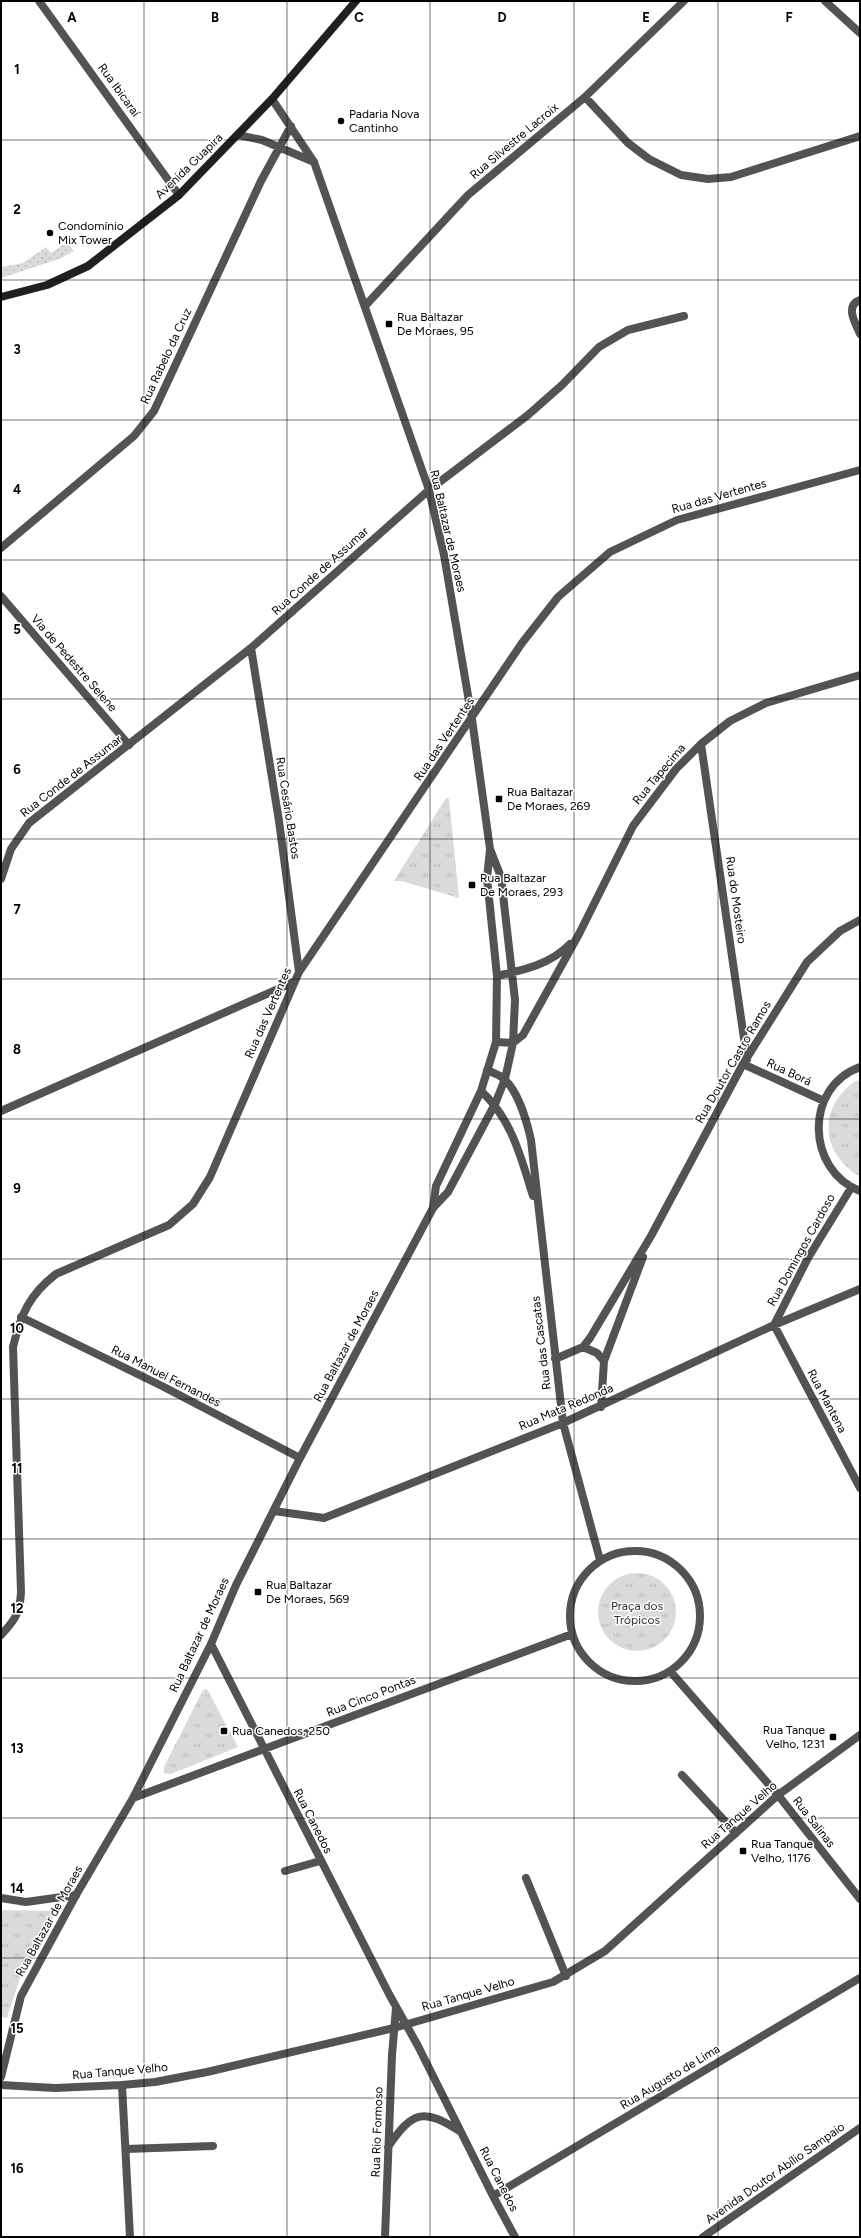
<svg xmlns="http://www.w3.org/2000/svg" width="861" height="2238" font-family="Figtree,sans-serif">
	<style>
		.grass { fill: url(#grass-dots) }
		.park { fill: url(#park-tufts) }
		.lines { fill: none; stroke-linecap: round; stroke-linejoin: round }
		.service { stroke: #535353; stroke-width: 8 }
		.minor { stroke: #535353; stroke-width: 8 }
		.tertiary { stroke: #535353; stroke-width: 8 }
		.secondary { stroke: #202020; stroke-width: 8 }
		.grid { fill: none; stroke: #000; stroke-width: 1; stroke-opacity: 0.55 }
		.poi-dot { fill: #000; stroke: #fff; stroke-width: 1.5 }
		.labels { text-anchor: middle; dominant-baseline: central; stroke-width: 3; stroke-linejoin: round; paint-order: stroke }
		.street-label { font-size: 12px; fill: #000; stroke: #fff }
		.poi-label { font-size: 12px; fill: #000; stroke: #fff; text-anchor: start }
		.park-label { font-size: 12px; fill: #313131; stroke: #fff }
		.grid-label { font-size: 13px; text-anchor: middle; font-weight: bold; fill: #000; stroke: #fff; stroke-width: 3; stroke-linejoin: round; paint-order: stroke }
	</style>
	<defs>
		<pattern id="grass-dots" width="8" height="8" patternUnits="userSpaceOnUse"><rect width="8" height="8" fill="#dadada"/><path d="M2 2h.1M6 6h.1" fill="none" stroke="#b9b9b9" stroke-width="1.8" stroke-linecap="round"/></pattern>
		<pattern id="park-tufts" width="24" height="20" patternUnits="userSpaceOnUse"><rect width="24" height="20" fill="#dadada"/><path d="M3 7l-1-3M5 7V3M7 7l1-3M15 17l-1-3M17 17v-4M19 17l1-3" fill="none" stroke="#b9b9b9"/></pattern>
	</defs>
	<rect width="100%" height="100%" fill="#fff"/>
	<path class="grass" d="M 67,242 L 74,251 L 59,259 L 1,278 L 1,267 L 23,263 L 46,247 L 51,253 Z"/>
	<path class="park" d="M 446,798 L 449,799 L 459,898 L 402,881 L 394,881 Z
		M 860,1080 L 860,1176 C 854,1174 850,1170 845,1165 C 824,1145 823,1113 843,1092 C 849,1086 852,1081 860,1080 Z
		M598 1612a39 39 0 1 1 78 0a39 39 0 1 1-78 0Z
		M 207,1689 L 238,1747 L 171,1774 L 164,1773 L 164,1767 L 203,1690 Z
		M 1,1910 L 56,1911 L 20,1978 L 7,2018 L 1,2017 Z"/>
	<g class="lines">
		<path class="service" d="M 1,596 L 129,745
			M 682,1775 L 736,1833
			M 285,1871 L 320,1861
			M 526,1878 L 566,1976
			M 1,1898 L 26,1902 L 76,1895
			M 126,2149 L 213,2146"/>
		<path class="minor" d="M 39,1 L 179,195
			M 825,1 L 860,33
			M 585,97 L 628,143 L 649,159 L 681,175 L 708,179 L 731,177 L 860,136
			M 238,135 L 262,140 L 314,162
			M 860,300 C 844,306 856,324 860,334
			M 365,306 L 468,195 L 585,97 L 684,1
			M 1,548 L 134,436 L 154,411 L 261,181 L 291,126
			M 251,648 L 279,821 L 299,972
			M 701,744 L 747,1059
			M 1,879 L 11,849 L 29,823 L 251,648 L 429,490 L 528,415 L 562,385 L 599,347 L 628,330 L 684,316
			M 497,976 C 524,970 551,964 570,944
			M 496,1042 L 513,1043 L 523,1035 L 579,934 L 633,826 L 676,769 L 701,744 L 730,721 L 766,703 L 860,675
			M 743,1064 L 824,1101
			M 860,1067 C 804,1087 806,1170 860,1191
			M 487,1070 C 493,1073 500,1075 504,1079 C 518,1091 527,1122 531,1140 L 563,1423 L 600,1560
			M 481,1091 C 512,1119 521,1158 533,1196
			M 1,1111 L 294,982
			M 851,1188 L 808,1258 L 774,1325 L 860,1488
			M 433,1208 L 436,1186 L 481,1091 L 496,1042 L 497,976 L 487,878 L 490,850
			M 21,1317 L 162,1386 L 300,1458
			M 583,1347 L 597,1353 L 604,1361
			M 555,1359 L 583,1347 L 590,1338 L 651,1236 L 743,1064 L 807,962 L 840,931 L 860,920
			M 601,1407 L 604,1361 L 643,1257
			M 274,1511 L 324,1518 L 563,1423 L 774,1325 L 860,1289
			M570 1616a65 65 0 1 1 130 0a65 65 0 1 1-130 0Z
			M 1,1635 C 15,1620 20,1613 21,1592 L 13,1347 C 21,1314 29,1295 56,1274 L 169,1225 L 193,1204 L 210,1177 L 299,972 L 522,643 L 558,597 L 610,552 L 677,520 L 860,470
			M 211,1644 L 389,1994 L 418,2046 L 493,2196 L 515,2237
			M 670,1671 L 778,1795 L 860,1899
			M 133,1798 L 572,1634
			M 1,2077 L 21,1996 L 76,1895 L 133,1798 L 211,1644 L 236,1585 L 300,1458 L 433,1208 L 448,1192 L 495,1104 L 505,1079 L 513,1043 L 515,1000 L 501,877 L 490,849 L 472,719 L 444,555 L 429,490 L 314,162 L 272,99
			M 122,2085 L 130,2237
			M 388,2147 C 413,2110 424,2108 461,2132
			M 493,2196 L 860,1978
			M 385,2237 L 392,2055 L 396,2008
			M 703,2237 L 860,2128"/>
		<path class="tertiary" d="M 1,2085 L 55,2088 L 122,2085 L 155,2082 L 207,2072 L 394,2028 L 553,1982 L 605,1951 L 778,1795 L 860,1735"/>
		<path class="secondary" d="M 1,297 L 47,285 L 88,266 L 179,195 L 272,99 L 356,1"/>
	</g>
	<path class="grid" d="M 144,1 L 144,2237M 287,1 L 287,2237M 430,1 L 430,2237M 574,1 L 574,2237M 718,1 L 718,2237M 1,140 L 860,140M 1,280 L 860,280M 1,420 L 860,420M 1,560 L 860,560M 1,699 L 860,699M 1,839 L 860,839M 1,979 L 860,979M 1,1119 L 860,1119M 1,1259 L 860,1259M 1,1399 L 860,1399M 1,1539 L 860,1539M 1,1678 L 860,1678M 1,1818 L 860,1818M 1,1958 L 860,1958M 1,2098 L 860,2098"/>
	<g class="poi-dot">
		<circle cx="341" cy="121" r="4"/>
		<circle cx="50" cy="233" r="4"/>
		<rect x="385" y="320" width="8" height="8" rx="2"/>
		<rect x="495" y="795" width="8" height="8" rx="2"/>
		<rect x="468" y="881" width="8" height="8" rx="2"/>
		<rect x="254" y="1588" width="8" height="8" rx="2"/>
		<rect x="220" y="1727" width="8" height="8" rx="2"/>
		<rect x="829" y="1733" width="8" height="8" rx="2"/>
		<rect x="739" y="1847" width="8" height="8" rx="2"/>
	</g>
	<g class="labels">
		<g class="street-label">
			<text transform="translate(119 90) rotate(54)">Rua Ibicaraí</text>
			<text transform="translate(514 141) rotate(-40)">Rua Silvestre Lacroix</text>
			<text transform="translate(189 166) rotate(-44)">Avenida Guapira</text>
			<text transform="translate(166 356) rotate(-65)">Rua Rabelo da Cruz</text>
			<text transform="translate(719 496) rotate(-16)">Rua das Vertentes</text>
			<text transform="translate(448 531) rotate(77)">Rua Baltazar de Moraes</text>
			<text transform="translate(320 571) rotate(-42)">Rua Conde de Assumar</text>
			<text transform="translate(74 663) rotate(49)">Via de Pedestre Selene</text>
			<text transform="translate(444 739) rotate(-56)">Rua das Vertentes</text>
			<text transform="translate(659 774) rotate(-50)">Rua Tapecima</text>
			<text transform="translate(71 776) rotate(-38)">Rua Conde de Assumar</text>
			<text transform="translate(288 808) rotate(81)">Rua Cesário Bastos</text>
			<text transform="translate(736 900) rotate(82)">Rua do Mosteiro</text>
			<text transform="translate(268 1013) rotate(-66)">Rua das Vertentes</text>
			<text transform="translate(733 1062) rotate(-60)">Rua Doutor Castro Ramos</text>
			<text transform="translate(789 1072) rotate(25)">Rua Borá</text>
			<text transform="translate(801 1250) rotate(-61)">Rua Domingos Cardoso</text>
			<text transform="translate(541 1343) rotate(-97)">Rua das Cascatas</text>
			<text transform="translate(346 1346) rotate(-62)">Rua Baltazar de Moraes</text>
			<text transform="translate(166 1376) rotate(27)">Rua Manuel Fernandes</text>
			<text transform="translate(827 1401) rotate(62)">Rua Mantena</text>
			<text transform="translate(566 1407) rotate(-23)">Rua Mata Redonda</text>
			<text transform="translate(199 1635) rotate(-65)">Rua Baltazar de Moraes</text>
			<text transform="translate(371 1696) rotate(-21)">Rua Cinco Pontas</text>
			<text transform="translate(739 1815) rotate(-41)">Rua Tanque Velho</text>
			<text transform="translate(313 1821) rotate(63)">Rua Canedos</text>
			<text transform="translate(814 1822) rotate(52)">Rua Salinas</text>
			<text transform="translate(49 1921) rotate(-61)">Rua Baltazar de Moraes</text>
			<text transform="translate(468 1994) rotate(-16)">Rua Tanque Velho</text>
			<text transform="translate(120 2071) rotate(-5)">Rua Tanque Velho</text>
			<text transform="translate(670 2077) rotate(-31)">Rua Augusto de Lima</text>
			<text transform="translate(377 2132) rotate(-88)">Rua Rio Formoso</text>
			<text transform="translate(775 2173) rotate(-35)">Avenida Doutor Abílio Sampaio</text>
			<text transform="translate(499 2179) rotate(63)">Rua Canedos</text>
		</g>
		<g class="poi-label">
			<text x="349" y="114">Padaria Nova<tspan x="349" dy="14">Cantinho</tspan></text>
			<text x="58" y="226">Condomínio<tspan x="58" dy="14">Mix Tower</tspan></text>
			<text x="397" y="317">Rua Baltazar<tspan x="397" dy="14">De Moraes, 95</tspan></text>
			<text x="507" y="792">Rua Baltazar<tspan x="507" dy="14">De Moraes, 269</tspan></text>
			<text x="480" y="878">Rua Baltazar<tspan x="480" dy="14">De Moraes, 293</tspan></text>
			<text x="266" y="1585">Rua Baltazar<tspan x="266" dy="14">De Moraes, 569</tspan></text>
			<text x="825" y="1730" text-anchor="end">Rua Tanque<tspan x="825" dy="14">Velho, 1231</tspan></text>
			<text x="232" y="1731">Rua Canedos, 250</text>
			<text x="751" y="1844">Rua Tanque<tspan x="751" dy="14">Velho, 1176</tspan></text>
		</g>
		<g class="park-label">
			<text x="637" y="1606">Praça dos<tspan x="637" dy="14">Trópicos</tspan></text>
		</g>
	</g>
	<g class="grid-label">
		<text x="72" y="22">A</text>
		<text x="215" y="22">B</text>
		<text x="359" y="22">C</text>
		<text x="502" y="22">D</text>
		<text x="646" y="22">E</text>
		<text x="789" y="22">F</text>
		<text x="17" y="74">1</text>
		<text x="17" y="214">2</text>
		<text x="17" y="354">3</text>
		<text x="17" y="494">4</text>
		<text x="17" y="634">5</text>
		<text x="17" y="774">6</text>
		<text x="17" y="914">7</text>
		<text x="17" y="1054">8</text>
		<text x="17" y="1193">9</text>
		<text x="17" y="1333">10</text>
		<text x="17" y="1473">11</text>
		<text x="17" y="1613">12</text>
		<text x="17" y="1753">13</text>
		<text x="17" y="1893">14</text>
		<text x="17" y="2033">15</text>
		<text x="17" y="2173">16</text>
	</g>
	<rect width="861" height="2238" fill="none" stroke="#000000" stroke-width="4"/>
</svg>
